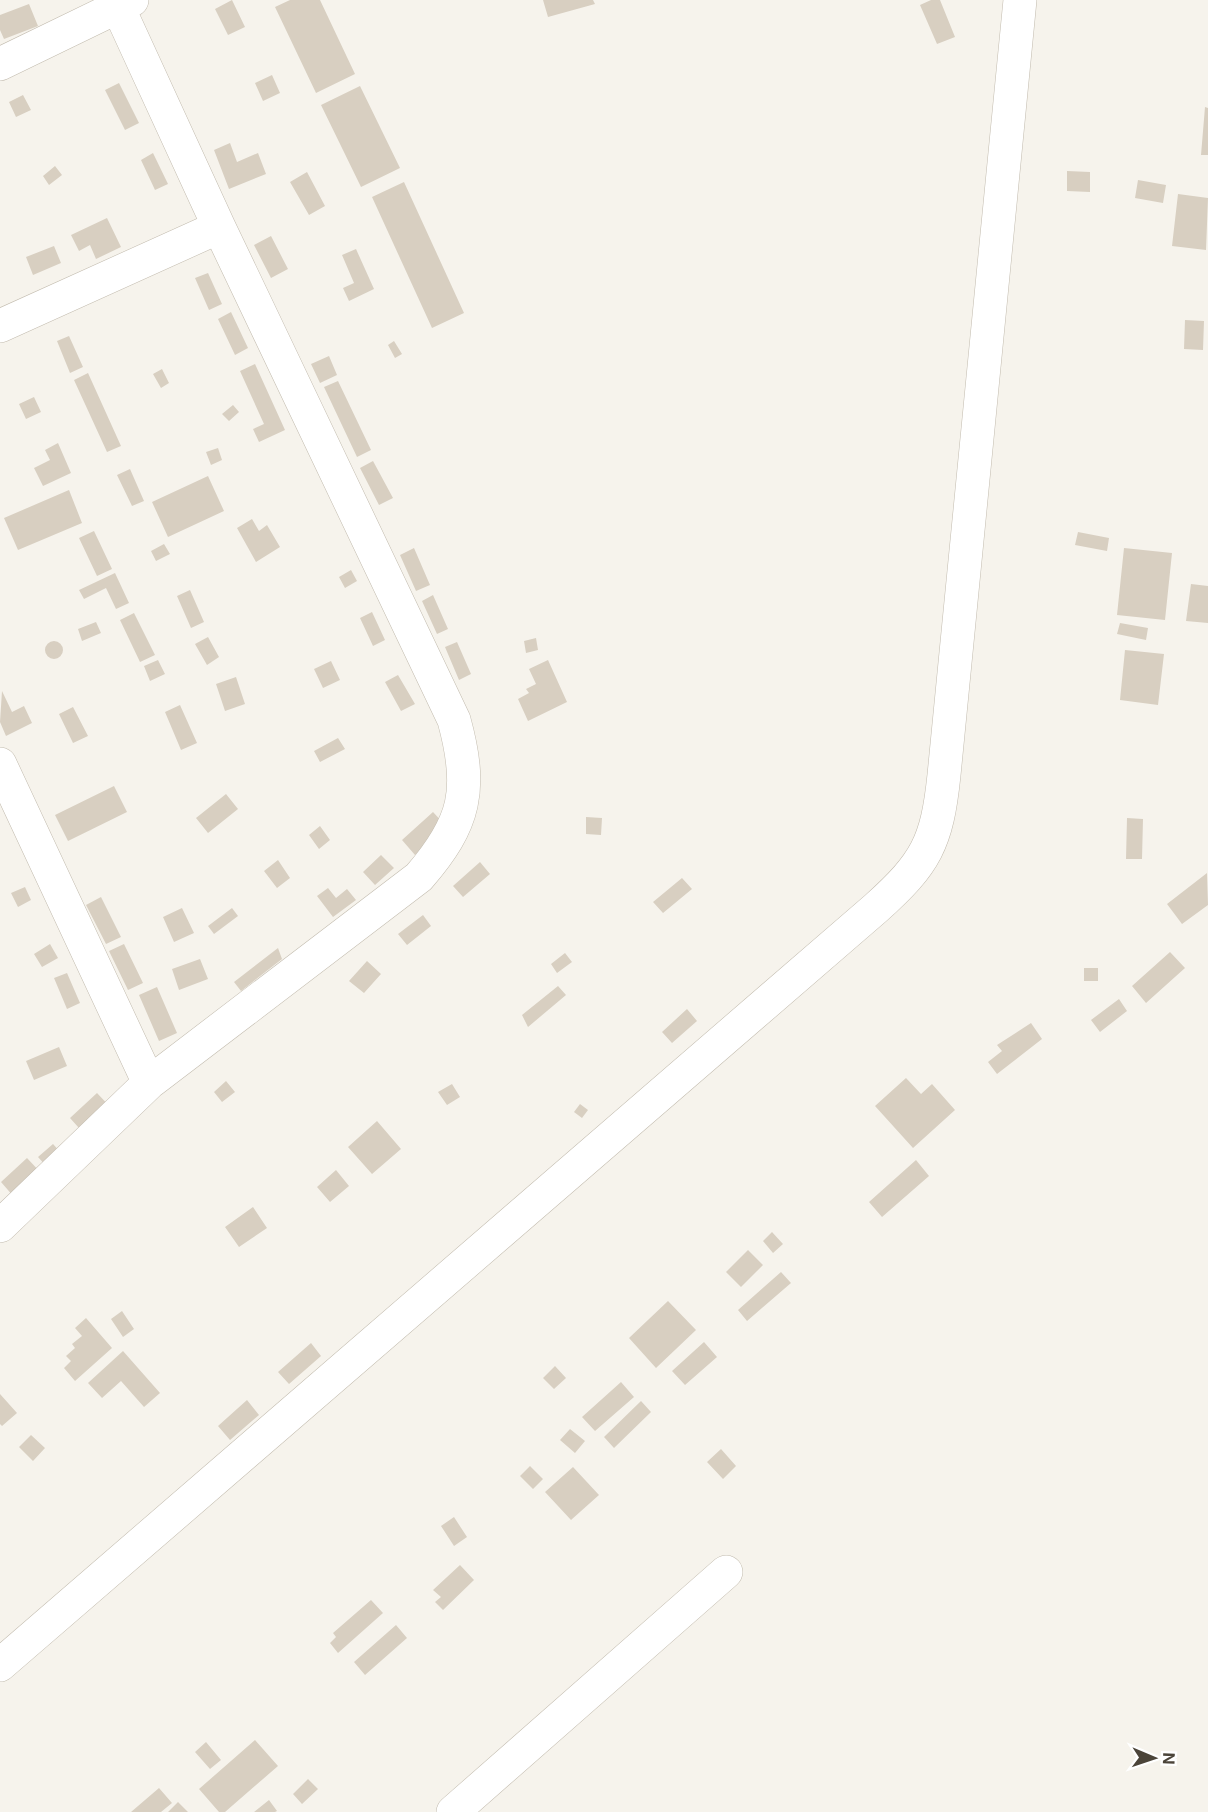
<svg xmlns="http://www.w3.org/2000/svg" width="1208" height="1812" font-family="Inter,sans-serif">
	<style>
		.building { fill: #d8cfc1 }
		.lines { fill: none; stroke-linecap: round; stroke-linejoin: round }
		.minor-casing { stroke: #c2bbae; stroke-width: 34 }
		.minor { stroke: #fff; stroke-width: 33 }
	</style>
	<rect width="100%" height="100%" fill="#f6f3ec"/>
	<path class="building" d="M 232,0 L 245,27 L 228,35 L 215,9 Z
		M 290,0 L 320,0 L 355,74 L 316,93 L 275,7 Z
		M 543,0 L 593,0 L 595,4 L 548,17 Z
		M 931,0 L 940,0 L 955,37 L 937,44 L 920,5 Z
		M 29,4 L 38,26 L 4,39 L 0,30 L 0,15 Z
		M 272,75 L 280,93 L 263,101 L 255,83 Z
		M 119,83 L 139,123 L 125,130 L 105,90 Z
		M 360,86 L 400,168 L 361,187 L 321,105 Z
		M 23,95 L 31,110 L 16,117 L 9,102 Z
		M 1205,107 L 1208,108 L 1208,155 L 1201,155 Z
		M 230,143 L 237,162 L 258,153 L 266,174 L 229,189 L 214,150 Z
		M 153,153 L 168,184 L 155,190 L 141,160 Z
		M 55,166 L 62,175 L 49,185 L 43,176 Z
		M 1067,171 L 1090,172 L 1090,192 L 1067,191 Z
		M 307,172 L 325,206 L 309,215 L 290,182 Z
		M 1138,180 L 1166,185 L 1163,203 L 1135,198 Z
		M 404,182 L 464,313 L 432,328 L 372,197 Z
		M 1178,194 L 1208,198 L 1206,250 L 1172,246 Z
		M 107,218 L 121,247 L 96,259 L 90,245 L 79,251 L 71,235 Z
		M 271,236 L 288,269 L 271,278 L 254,245 Z
		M 54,246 L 61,263 L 33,275 L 26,257 Z
		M 356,249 L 374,289 L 349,301 L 343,288 L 354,283 L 342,255 Z
		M 208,273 L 222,304 L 209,310 L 195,278 Z
		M 231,312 L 248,348 L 235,355 L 218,319 Z
		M 1185,320 L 1204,321 L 1203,350 L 1184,349 Z
		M 69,336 L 83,367 L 70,373 L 57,341 Z
		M 394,341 L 402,354 L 395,358 L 388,345 Z
		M 329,356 L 337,375 L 320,383 L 311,364 Z
		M 255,364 L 285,430 L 259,442 L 253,429 L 264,424 L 240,371 Z
		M 162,369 L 169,383 L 161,388 L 153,374 Z
		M 88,373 L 121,446 L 107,452 L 74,380 Z
		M 338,381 L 371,450 L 357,457 L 324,387 Z
		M 34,397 L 41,412 L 26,419 L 19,404 Z
		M 233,405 L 239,412 L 229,421 L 222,414 Z
		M 58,443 L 71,473 L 43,486 L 34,468 L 50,460 L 45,450 Z
		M 218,448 L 222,460 L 211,465 L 206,452 Z
		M 373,461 L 393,498 L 379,505 L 360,468 Z
		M 130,469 L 144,501 L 132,506 L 117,475 Z
		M 208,476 L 224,511 L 168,537 L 152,502 Z
		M 69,490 L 82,523 L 18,550 L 4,518 Z
		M 252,519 L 259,531 L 267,525 L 280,547 L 256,562 L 237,528 Z
		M 94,531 L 112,569 L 97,576 L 79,538 Z
		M 1078,532 L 1109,538 L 1107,551 L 1075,545 Z
		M 164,544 L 170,554 L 156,561 L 151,551 Z
		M 414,548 L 430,585 L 416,591 L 400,555 Z
		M 1124,548 L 1172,553 L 1165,620 L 1117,615 Z
		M 351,570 L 357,581 L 345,588 L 339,577 Z
		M 115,573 L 129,603 L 116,609 L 106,588 L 84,599 L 79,590 Z
		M 1191,584 L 1208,586 L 1208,623 L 1186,621 Z
		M 190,590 L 204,622 L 191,628 L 177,596 Z
		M 433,595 L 448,629 L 437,634 L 422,601 Z
		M 372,612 L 385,640 L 373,646 L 360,618 Z
		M 134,613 L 155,655 L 140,662 L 120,620 Z
		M 96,622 L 101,633 L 82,641 L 78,629 Z
		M 1120,623 L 1148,628 L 1146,640 L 1117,634 Z
		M 208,637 L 219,657 L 207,665 L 195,644 Z
		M 536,638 L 538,650 L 526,653 L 524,641 Z
		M45 650a9 9 0 1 1 18 0a9 9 0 1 1-18 0Z
		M 457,642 L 471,674 L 459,680 L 445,647 Z
		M 1125,650 L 1164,654 L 1158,705 L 1120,700 Z
		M 158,660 L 165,674 L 150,681 L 144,666 Z
		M 548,660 L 567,702 L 528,721 L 518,699 L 529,693 L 526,689 L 536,684 L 529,669 Z
		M 331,661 L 340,680 L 323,688 L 314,669 Z
		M 398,675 L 415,704 L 401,711 L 385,682 Z
		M 236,677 L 245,704 L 225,711 L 216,684 Z
		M 2,691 L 12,712 L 24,706 L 32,723 L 6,736 L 0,722 Z
		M 180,705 L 197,743 L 181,750 L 165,712 Z
		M 73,707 L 88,736 L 73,743 L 59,714 Z
		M 338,738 L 345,749 L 320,762 L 314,751 Z
		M 114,786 L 127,812 L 68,841 L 55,815 Z
		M 226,794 L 238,809 L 208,833 L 196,818 Z
		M 433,812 L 446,826 L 415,855 L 402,840 Z
		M 586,817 L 602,818 L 601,835 L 586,834 Z
		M 1127,818 L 1143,819 L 1142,859 L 1126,859 Z
		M 320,826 L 330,840 L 319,849 L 309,835 Z
		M 381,855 L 394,868 L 375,885 L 363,872 Z
		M 278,860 L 290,878 L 277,888 L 264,871 Z
		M 480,862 L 490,874 L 463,897 L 453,886 Z
		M 1207,873 L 1208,905 L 1182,924 L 1167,904 Z
		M 682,878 L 692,889 L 663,913 L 653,902 Z
		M 25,887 L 31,900 L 18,907 L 11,893 Z
		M 328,888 L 336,898 L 347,889 L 356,900 L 333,917 L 317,896 Z
		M 101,897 L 121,937 L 106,944 L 86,905 Z
		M 182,908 L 194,933 L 174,942 L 163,917 Z
		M 232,908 L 238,916 L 214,934 L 208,926 Z
		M 423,915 L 431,926 L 407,945 L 398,934 Z
		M 50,944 L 58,958 L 42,967 L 34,954 Z
		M 124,944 L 143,983 L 128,990 L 109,951 Z
		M 278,948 L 282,959 L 241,991 L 234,982 Z
		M 1170,952 L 1185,968 L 1146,1003 L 1132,986 Z
		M 565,953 L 572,962 L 557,973 L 551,964 Z
		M 200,959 L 208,979 L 179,990 L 172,969 Z
		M 367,961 L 381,974 L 364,993 L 349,981 Z
		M 1084,968 L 1098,968 L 1098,981 L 1084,981 Z
		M 67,973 L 80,1003 L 67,1009 L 54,978 Z
		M 558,986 L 566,995 L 528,1027 L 522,1015 Z
		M 157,987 L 177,1033 L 159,1041 L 139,995 Z
		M 1119,999 L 1127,1011 L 1100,1032 L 1091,1020 Z
		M 687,1009 L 697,1021 L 672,1043 L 662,1032 Z
		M 1031,1023 L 1042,1039 L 997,1074 L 988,1062 L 1002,1051 L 997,1045 Z
		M 59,1047 L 67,1066 L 34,1080 L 26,1061 Z
		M 906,1078 L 921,1094 L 932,1084 L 955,1110 L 913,1148 L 875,1106 Z
		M 226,1081 L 235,1092 L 222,1102 L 214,1092 Z
		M 452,1084 L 460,1097 L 447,1105 L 438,1092 Z
		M 97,1093 L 114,1111 L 87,1137 L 70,1118 Z
		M 580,1104 L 588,1110 L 582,1118 L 574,1112 Z
		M 377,1121 L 401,1149 L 372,1174 L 348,1147 Z
		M 53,1144 L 62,1154 L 47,1167 L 38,1157 Z
		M 27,1158 L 41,1173 L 14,1197 L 1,1182 Z
		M 916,1160 L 929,1176 L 882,1217 L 869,1202 Z
		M 336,1170 L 349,1186 L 330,1202 L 317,1187 Z
		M 253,1207 L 267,1228 L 239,1247 L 225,1227 Z
		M 772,1232 L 783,1244 L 773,1253 L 763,1241 Z
		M 748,1250 L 763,1265 L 741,1287 L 726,1272 Z
		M 781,1272 L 791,1283 L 747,1321 L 738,1310 Z
		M 668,1301 L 696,1330 L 656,1368 L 629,1338 Z
		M 122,1311 L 134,1329 L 123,1337 L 111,1319 Z
		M 86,1318 L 112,1348 L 75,1381 L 64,1368 L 71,1361 L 66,1356 L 75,1348 L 72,1344 L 82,1336 L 75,1328 Z
		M 704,1342 L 717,1357 L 685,1385 L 672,1371 Z
		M 311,1343 L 321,1356 L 289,1384 L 278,1372 Z
		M 123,1351 L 160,1393 L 144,1407 L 121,1381 L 102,1398 L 88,1383 Z
		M 555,1366 L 566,1378 L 554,1389 L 543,1378 Z
		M 621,1382 L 634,1397 L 595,1431 L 582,1417 Z
		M 0,1394 L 17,1413 L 2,1426 L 0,1424 Z
		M 247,1400 L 259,1415 L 230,1440 L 218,1426 Z
		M 641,1401 L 651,1412 L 614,1448 L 604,1437 Z
		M 570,1429 L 585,1441 L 575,1453 L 560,1440 Z
		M 31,1435 L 45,1448 L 33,1461 L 19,1447 Z
		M 721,1449 L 736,1466 L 723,1479 L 707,1462 Z
		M 530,1466 L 543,1479 L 533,1489 L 520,1476 Z
		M 573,1467 L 599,1495 L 571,1520 L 545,1492 Z
		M 454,1517 L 467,1537 L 454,1546 L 441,1526 Z
		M 460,1565 L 474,1580 L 443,1610 L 435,1602 L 441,1597 L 433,1590 Z
		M 371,1600 L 383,1613 L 338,1653 L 330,1643 L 336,1637 L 333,1633 Z
		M 396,1625 L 407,1638 L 365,1675 L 354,1662 Z
		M 255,1740 L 278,1766 L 225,1812 L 219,1812 L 199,1789 Z
		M 206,1742 L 221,1760 L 210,1769 L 195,1752 Z
		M 308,1779 L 318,1789 L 302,1804 L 293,1794 Z
		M 159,1788 L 172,1803 L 161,1812 L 131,1812 Z
		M 269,1800 L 277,1811 L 275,1812 L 254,1812 Z
		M 178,1802 L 188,1812 L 168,1812 Z"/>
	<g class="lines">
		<g class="minor-casing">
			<path id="minor" d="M 0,64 L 132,0
				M 0,326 L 219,227
				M 0,764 L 149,1083
				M 0,1226 L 149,1083 L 419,877 C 466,823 473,789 454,720 L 219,227 L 118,7
				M 0,1665 L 876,908 C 926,863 937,843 944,775 L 1020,0
				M 453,1812 L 726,1572"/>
		</g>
		<use href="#minor" class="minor"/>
	</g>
	<g transform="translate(1154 1758) rotate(92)" stroke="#ffffff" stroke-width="4.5" paint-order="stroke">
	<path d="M0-4.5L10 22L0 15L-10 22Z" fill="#4b4439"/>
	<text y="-9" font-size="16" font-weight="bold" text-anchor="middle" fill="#4b4439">N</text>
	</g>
</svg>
